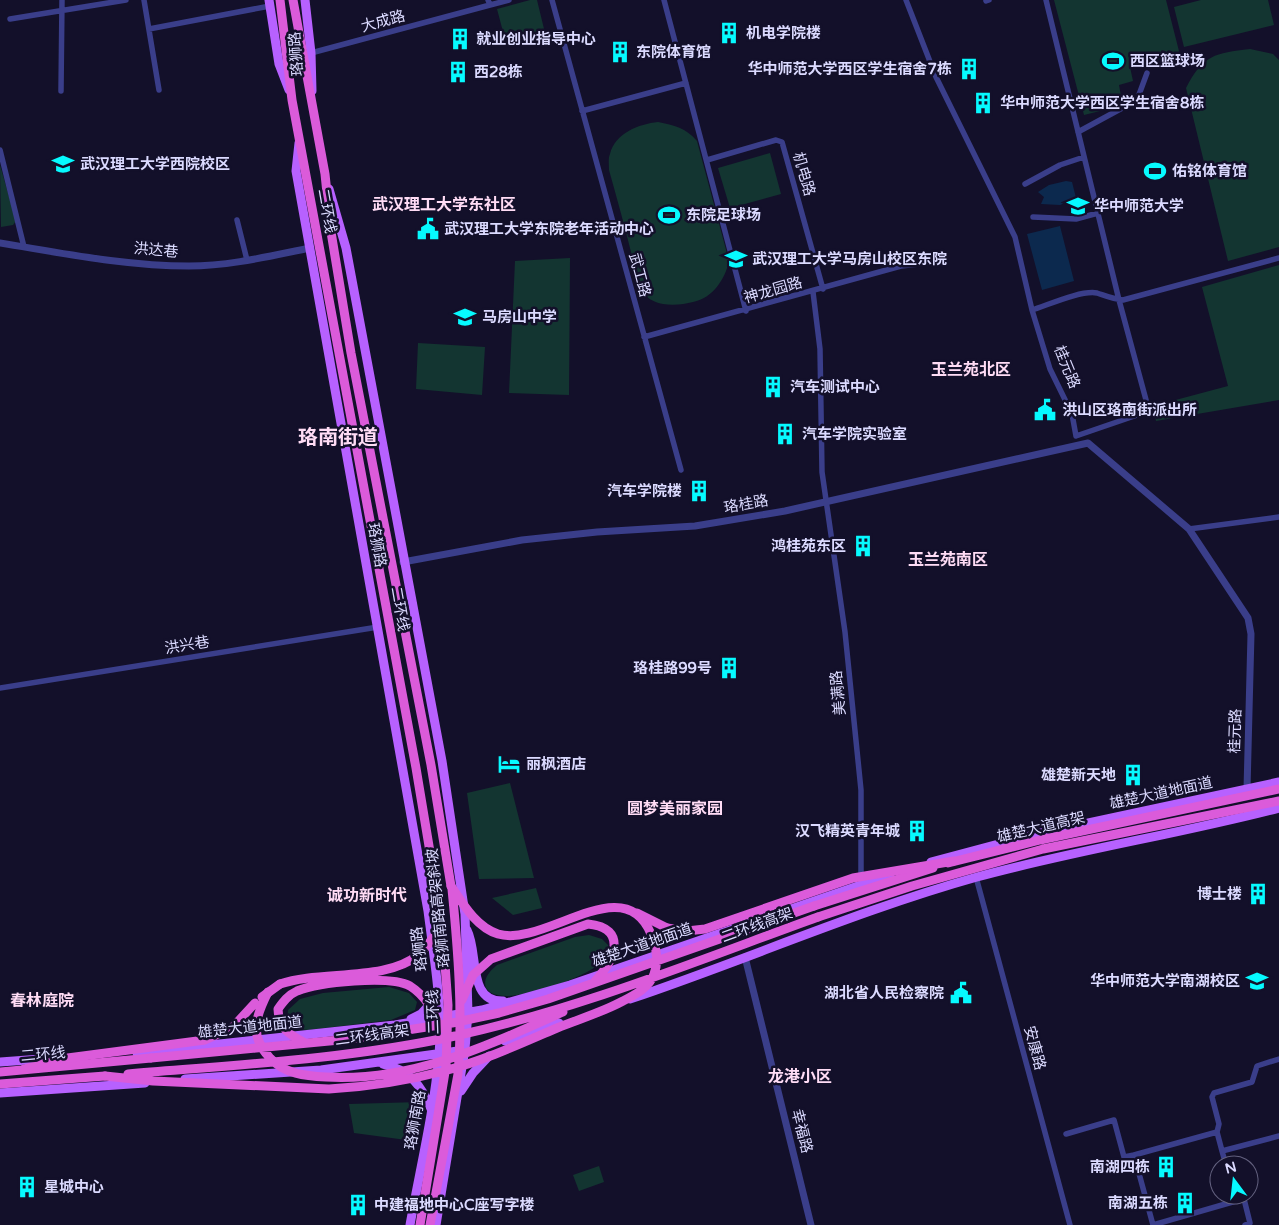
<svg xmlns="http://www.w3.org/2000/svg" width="1279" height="1225" font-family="'Varela Round','Noto Sans SC',sans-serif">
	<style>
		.green { fill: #133531 }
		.water { fill: #0c294e }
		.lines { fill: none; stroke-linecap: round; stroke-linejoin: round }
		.minor { stroke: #3a3e8a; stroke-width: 5.5 }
		.tertiary { stroke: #3a3e8a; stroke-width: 7 }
		.primary { stroke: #b761ff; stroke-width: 9 }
		.trunk { stroke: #db5bda; stroke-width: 9 }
		.trunk-bridge { stroke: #db5bda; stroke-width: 9 }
		.labels { text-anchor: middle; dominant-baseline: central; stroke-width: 5; stroke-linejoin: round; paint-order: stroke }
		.street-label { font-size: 15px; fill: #dbdaff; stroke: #13102a }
		.poi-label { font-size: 15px; font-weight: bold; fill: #dbdaff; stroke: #13102a; text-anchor: start }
		.neighbourhood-label { font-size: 16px; font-weight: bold; fill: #ffdcf5; stroke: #13102a }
		.district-label { font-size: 20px; font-weight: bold; fill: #ffdcf5; stroke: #13102a }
	</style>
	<rect width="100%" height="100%" fill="#13102a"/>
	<path class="green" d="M 530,0 L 537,0 L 545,33 L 506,43 L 497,9 Z
		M 1054,0 L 1166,0 L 1180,55 L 1130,67 L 1133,81 L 1119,85 L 1121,96 L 1112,108 L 1084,115 Z
		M 1201,0 L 1268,0 L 1274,25 L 1184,47 L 1174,7 Z
		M 1250,49 L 1273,54 L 1279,60 L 1279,247 L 1228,261 L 1186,88 C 1203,55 1215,53 1250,49 Z
		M 658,122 C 674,125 686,128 697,141 L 729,261 C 725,279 713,298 693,302 C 677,306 650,308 641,289 C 636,280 635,266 632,256 C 625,227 617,199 609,170 C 609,165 608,158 610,154 C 615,133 639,124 658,122 Z
		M 770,153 L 781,194 L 730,208 L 718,168 Z
		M 0,165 L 16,221 L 13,225 L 1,227 Z
		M 570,258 L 569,395 L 509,393 L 515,261 Z
		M 1279,265 L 1279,400 L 1156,421 L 1153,406 L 1228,386 L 1202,287 Z
		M 418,343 L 485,347 L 482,395 L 416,389 Z
		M 510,783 L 534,878 L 479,879 L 467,793 Z
		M 536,888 L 542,908 L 513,915 L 492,898 Z
		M 589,935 L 602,939 L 608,945 C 608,951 608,955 604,959 C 591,977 530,995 509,996 C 483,997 477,981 497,965 L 575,937 Z
		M 389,987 L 409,993 L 417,1002 L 415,1010 L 391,1020 L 308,1030 C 294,1029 286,1025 288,1010 L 300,999 L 323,993 Z
		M 420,1102 L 414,1141 L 354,1133 L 349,1104 Z
		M 599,1166 L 604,1182 L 579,1191 L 573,1175 Z"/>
	<path class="water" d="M 1066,181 L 1072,182 L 1076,198 L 1060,205 L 1041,204 L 1044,197 L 1038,192 L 1049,185 Z
		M 1060,226 L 1074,281 L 1042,290 L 1027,234 Z"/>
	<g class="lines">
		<path class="minor" d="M 144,0 L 159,90
			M 488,0 L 490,5 L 509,0
			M 552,0 L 681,470
			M 664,0 L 746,311
			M 906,0 L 936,77 L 1015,237 L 1032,310 L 1050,369 L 1072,414 L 1076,436
			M 1046,0 L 1119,300 L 1149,411 L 1076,436
			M 986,1 L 989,0
			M 10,19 L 126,0
			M 149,29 L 270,6
			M 311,53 L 490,5
			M 61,91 L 62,0
			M 582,111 L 686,83
			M 1078,132 L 1137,100 L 1147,73
			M 0,150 L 24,247
			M 707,160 L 776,140 L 782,142 L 823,289
			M 1025,184 L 1060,165 L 1084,157
			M 1033,217 L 1076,219 L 1098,213
			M 237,220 L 247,260
			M 813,292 L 820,349 L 822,472 L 845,632 L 861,790 L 861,879
			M 1032,310 C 1048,305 1081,290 1097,293 C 1106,296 1113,299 1123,300 L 1279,258
			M 644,337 L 901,266 L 937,262
			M 1189,529 L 1279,517
			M 0,688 L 378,627
			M 976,877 L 1070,1225
			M 1217,1132 L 1222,1151 L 1279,1136
			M 1066,1134 L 1114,1120 L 1124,1157 L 1134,1155
			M 1222,1151 L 1226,1165
			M 1236,1201 L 1244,1199 L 1250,1223 L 1245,1225
			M 1153,1225 L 1134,1155 L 1217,1132 L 1219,1124 L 1212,1097 L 1214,1093 L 1252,1082 L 1257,1066 L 1279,1059
			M 1153,1225 L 1236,1201 L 1234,1195"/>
		<path class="tertiary" d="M 0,243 C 62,253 126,266 189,266 C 230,266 270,256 310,248
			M 403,562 L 522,540 L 597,532 L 695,526 L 785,511 L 1088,443 L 1189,529 L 1248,618 L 1251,634 L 1247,789
			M 745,957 L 811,1225"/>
		<path class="primary" d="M 269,0 L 279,64 L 289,90
			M 305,0 L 311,53 L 312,91
			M 299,143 L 296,171 L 428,911 C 434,958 443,1008 439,1055 C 434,1112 420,1169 410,1225
			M 329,189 L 346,248 L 442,761 L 465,914 L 468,1013 L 465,1049 L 436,1225
			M 931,862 L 1037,834 L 1279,782
			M 467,930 C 479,953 467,1002 503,1001
			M 630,999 C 746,960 859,910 977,877 C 1076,850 1179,834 1279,808
			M 411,1019 L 421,1014 L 433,1001
			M 505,1041 L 559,1023
			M 137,1053 L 395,1025 L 482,1010 L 570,985 L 890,875
			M 0,1062 L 55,1058
			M 383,1064 C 410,1070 422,1086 432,1111
			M 185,1079 L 321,1070 L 465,1050
			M 461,1091 L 473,1073 L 489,1056
			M 0,1093 L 145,1083"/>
		<path class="trunk" d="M 280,0 L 292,100 L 416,768 L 442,924
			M 293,0 L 325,174 L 331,232 L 351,353 L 431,765 L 451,886
			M 948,863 L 1040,840 L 1279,789
			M 814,906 L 933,868
			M 637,913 L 667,928
			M 818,917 L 912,886 L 1043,849 L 1279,801
			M 262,997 L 280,984
			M 0,1072 L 151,1058
			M 0,1084 L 105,1076"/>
		<path class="trunk-bridge" d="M 667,928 L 687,931 L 705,929 L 853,878 L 954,861
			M 280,984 C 320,970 386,982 418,955 C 428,947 435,935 442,924
			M 268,992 C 256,1016 248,1035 270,1058 C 284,1074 306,1076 326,1077 C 411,1082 487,1046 563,1012
			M 462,1000 L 473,975 L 491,959 L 588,924 C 629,928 614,961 595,981
			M 305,1043 C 289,1034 279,1029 278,1009 C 283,1002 288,995 297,991 C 319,982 390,975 410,986 C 426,996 434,1012 441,1029
			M 151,1058 L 350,1039 L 452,1023 L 499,1013 L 548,999 L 814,906
			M 24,1069 L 60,1059 L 205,1040 L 232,1028 L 255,1003
			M 128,1074 C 235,1065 350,1059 455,1036 C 580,1009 699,960 818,917
			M 105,1076 L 153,1081 L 329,1089 C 368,1087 406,1081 444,1071 C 483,1061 520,1044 557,1028 C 579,1019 603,1012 623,1001 C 635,995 650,987 654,974 C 659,961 656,946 651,934 C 624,868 544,948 498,934 C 476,927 463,904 451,886
			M 420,1225 L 446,1066 L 448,1005 L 442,924
			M 430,1225 L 458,1074 C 463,1012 458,950 452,889"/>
	</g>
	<defs>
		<g id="building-bare" transform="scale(1.725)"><path d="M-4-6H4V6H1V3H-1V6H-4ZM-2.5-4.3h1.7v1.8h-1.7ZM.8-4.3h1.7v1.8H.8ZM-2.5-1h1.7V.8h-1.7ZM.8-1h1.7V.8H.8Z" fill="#06faff" stroke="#13102a" stroke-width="2.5" paint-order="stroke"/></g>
		<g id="stadium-bare" transform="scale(1.725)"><path d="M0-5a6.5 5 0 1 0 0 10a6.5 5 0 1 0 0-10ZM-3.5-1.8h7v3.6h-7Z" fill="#06faff" stroke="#13102a" stroke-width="2.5" paint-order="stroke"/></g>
		<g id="university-bare" transform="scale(1.725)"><path d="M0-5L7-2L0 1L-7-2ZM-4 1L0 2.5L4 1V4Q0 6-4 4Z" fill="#06faff" stroke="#13102a" stroke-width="2.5" paint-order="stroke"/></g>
		<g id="civic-bare" transform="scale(1.725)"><path d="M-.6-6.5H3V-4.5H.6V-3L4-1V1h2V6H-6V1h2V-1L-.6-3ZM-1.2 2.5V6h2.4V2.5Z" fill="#06faff" stroke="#13102a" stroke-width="2.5" paint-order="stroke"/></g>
		<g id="school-bare" transform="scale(1.725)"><path d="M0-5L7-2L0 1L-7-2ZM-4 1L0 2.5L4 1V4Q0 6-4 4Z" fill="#06faff" stroke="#13102a" stroke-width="2.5" paint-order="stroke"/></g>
		<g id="hotel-bare" transform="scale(1.725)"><path d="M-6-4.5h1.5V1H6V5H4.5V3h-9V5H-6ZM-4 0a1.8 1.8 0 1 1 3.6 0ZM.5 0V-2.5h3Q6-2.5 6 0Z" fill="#06faff" stroke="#13102a" stroke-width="2.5" paint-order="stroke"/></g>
	</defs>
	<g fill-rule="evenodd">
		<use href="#building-bare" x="729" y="33"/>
		<use href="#building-bare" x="460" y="39"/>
		<use href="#building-bare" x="620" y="52"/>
		<use href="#stadium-bare" x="1113" y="61"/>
		<use href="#building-bare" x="969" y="69"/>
		<use href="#building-bare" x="458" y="72"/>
		<use href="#building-bare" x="983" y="103"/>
		<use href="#university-bare" x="63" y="164"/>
		<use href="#stadium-bare" x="1155" y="171"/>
		<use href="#university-bare" x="1078" y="206"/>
		<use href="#stadium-bare" x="669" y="215"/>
		<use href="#civic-bare" x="428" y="229"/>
		<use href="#university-bare" x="736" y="259"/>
		<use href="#school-bare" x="465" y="317"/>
		<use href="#building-bare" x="773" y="387"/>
		<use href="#civic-bare" x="1045" y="410"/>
		<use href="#building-bare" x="785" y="434"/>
		<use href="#building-bare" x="699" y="491"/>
		<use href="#building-bare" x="863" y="546"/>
		<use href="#building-bare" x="729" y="668"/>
		<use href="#hotel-bare" x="509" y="764"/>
		<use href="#building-bare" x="1133" y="775"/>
		<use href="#building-bare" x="917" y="831"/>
		<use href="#building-bare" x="1258" y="894"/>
		<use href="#university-bare" x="1257" y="981"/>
		<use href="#civic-bare" x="961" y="993"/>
		<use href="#building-bare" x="1166" y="1167"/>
		<use href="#building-bare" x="27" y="1187"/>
		<use href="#building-bare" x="1185" y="1203"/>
		<use href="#building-bare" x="358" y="1205"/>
	</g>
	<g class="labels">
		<g class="street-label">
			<text transform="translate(383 21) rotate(-15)">大成路</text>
			<text transform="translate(296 54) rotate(-94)">珞狮路</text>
			<text transform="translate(804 174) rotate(74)">机电路</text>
			<text transform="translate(327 211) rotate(80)">二环线</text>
			<text transform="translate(156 250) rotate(5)">洪达巷</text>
			<text transform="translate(640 275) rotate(75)">武工路</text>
			<text transform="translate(773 290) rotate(-16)">神龙园路</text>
			<text transform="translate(1067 367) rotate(68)">桂元路</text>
			<text transform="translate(746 504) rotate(-10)">珞桂路</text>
			<text transform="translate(377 545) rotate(80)">珞狮路</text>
			<text transform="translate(400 609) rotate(80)">二环线</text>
			<text transform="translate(187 645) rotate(-9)">洪兴巷</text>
			<text transform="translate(838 693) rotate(-95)">美满路</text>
			<text transform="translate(1235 731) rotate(-88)">桂元路</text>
			<text transform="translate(1161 793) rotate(-12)">雄楚大道地面道</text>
			<text transform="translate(1041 827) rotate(-13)">雄楚大道高架</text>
			<text transform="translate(438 908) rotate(-96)">珞狮南路高架斜坡</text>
			<text transform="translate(757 925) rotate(-20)">二环线高架</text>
			<text transform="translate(642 945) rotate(-19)">雄楚大道地面道</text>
			<text transform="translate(419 949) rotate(-97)">珞狮路</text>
			<text transform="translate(433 1012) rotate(-92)">二环线</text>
			<text transform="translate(250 1027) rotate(-6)">雄楚大道地面道</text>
			<text transform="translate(372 1035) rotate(-8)">二环线高架</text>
			<text transform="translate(1035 1048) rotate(75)">安康路</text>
			<text transform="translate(43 1054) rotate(-5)">二环线</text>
			<text transform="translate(415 1120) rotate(-80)">珞狮南路</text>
			<text transform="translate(802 1131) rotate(76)">幸福路</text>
		</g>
		<g class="poi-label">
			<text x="746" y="33">机电学院楼</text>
			<text x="476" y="39">就业创业指导中心</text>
			<text x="636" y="52">东院体育馆</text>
			<text x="1130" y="61">西区篮球场</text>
			<text x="952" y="69" text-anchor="end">华中师范大学西区学生宿舍7栋</text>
			<text x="474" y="72">西28栋</text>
			<text x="1000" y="103">华中师范大学西区学生宿舍8栋</text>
			<text x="80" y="164">武汉理工大学西院校区</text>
			<text x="1172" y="171">佑铭体育馆</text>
			<text x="1094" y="206">华中师范大学</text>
			<text x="686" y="215">东院足球场</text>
			<text x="444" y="229">武汉理工大学东院老年活动中心</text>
			<text x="752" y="259">武汉理工大学马房山校区东院</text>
			<text x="482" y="317">马房山中学</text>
			<text x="790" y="387">汽车测试中心</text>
			<text x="1062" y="410">洪山区珞南街派出所</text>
			<text x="802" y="434">汽车学院实验室</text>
			<text x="682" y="491" text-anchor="end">汽车学院楼</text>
			<text x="846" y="546" text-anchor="end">鸿桂苑东区</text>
			<text x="712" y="668" text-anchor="end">珞桂路99号</text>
			<text x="526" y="764">丽枫酒店</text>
			<text x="1116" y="775" text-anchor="end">雄楚新天地</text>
			<text x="900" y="831" text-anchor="end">汉飞精英青年城</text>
			<text x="1242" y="894" text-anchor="end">博士楼</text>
			<text x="1240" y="981" text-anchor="end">华中师范大学南湖校区</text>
			<text x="944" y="993" text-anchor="end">湖北省人民检察院</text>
			<text x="1150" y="1167" text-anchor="end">南湖四栋</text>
			<text x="44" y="1187">星城中心</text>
			<text x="1168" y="1203" text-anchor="end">南湖五栋</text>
			<text x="374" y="1205">中建福地中心C座写字楼</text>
		</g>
		<g class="neighbourhood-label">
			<text x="444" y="205">武汉理工大学东社区</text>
			<text x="971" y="370">玉兰苑北区</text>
			<text x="948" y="560">玉兰苑南区</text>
			<text x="675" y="809">圆梦美丽家园</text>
			<text x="367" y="896">诚功新时代</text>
			<text x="42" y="1001">春林庭院</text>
			<text x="800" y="1077">龙港小区</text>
		</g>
		<g class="district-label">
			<text x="338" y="438">珞南街道</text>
		</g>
	</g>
	<g transform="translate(1234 1180) rotate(345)"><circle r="24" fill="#13102a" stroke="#63617f"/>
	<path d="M0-4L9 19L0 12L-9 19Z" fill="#06faff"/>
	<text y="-8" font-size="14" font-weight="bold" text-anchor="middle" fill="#dbdaff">N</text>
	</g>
</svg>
